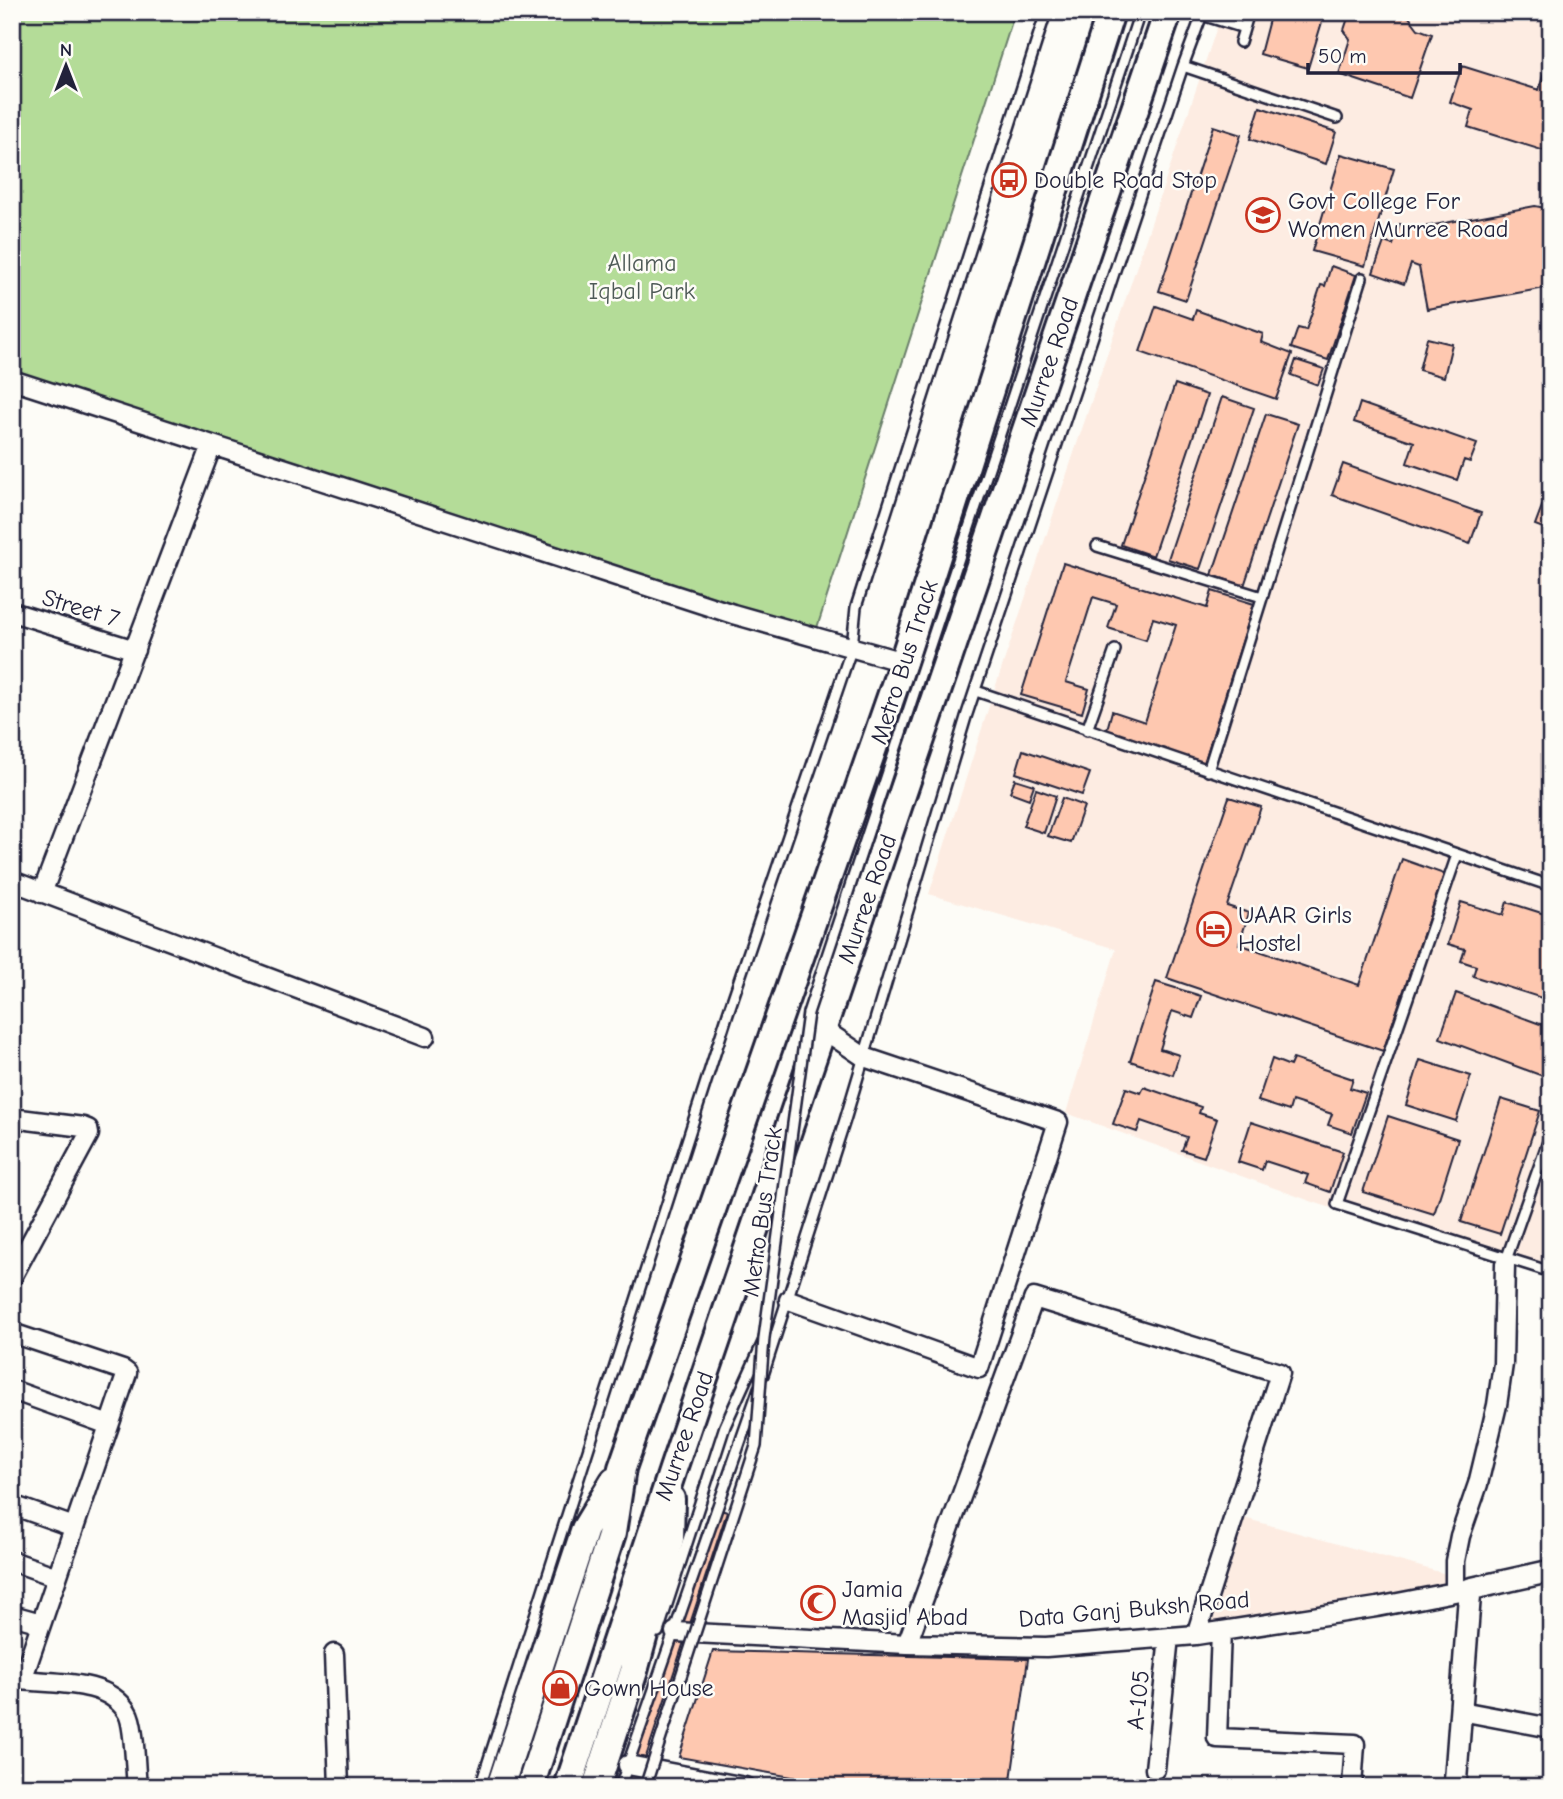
<svg xmlns="http://www.w3.org/2000/svg" width="1563" height="1799" font-family="'Comic Neue',sans-serif">
	<style>
		.built { fill: #fdece2 }
		.green { fill: #b4dc98; stroke: #6b7f6a; stroke-width: 2 }
		.building { fill: #fec8b0; stroke: #22223b; stroke-width: 2 }
		.lines { fill: none; stroke-linecap: round; stroke-linejoin: round }
		.service-casing { stroke: #22223b; stroke-width: 14 }
		.minor-casing { stroke: #22223b; stroke-width: 23 }
		.tertiary-casing { stroke: #22223b; stroke-width: 26 }
		.primary-casing { stroke: #22223b; stroke-width: 32 }
		.service { stroke: #fdfcf7; stroke-width: 9 }
		.minor { stroke: #fdfcf7; stroke-width: 18 }
		.tertiary { stroke: #fdfcf7; stroke-width: 21 }
		.primary { stroke: #fdfcf7; stroke-width: 26 }
		.service-bridge-casing { stroke: #22223b; stroke-width: 14; stroke-linecap: butt }
		.service-bridge { stroke: #fdfcf7; stroke-width: 9 }
		.labels { text-anchor: middle; dominant-baseline: central; stroke-width: 5; stroke-linejoin: round; paint-order: stroke }
		.poi-label { font-size: 24px; fill: #22223b; stroke: #fdfcf7; text-anchor: start }
		.park-label { font-size: 24px; fill: #4e5a57; stroke: #fdfcf7 }
		.street-label { font-size: 24px; fill: #22223b; stroke: #fdfcf7 }
	</style>
	<rect width="100%" height="100%" fill="#fdfcf7"/>
	<filter id="ink" filterUnits="userSpaceOnUse"><feTurbulence type="fractalNoise" baseFrequency=".0143" numOctaves="2"/><feDisplacementMap in="SourceGraphic" scale="14" xChannelSelector="R" yChannelSelector="G"/><feConvolveMatrix kernelMatrix="1 2 1 2 8 2 1 2 1" color-interpolation-filters="sRGB"/></filter>
	<g filter="url(#ink)">
		<path class="built" d="M 1222,12 L 1551,12 L 1551,1279 L 1316,1203 L 1066,1113 L 1116,949 L 929,894 L 992,697 Z
			M 1244,1518 L 1450,1575 L 1444,1583 L 1370,1600 L 1209,1624 Z"/>
		<path class="green" d="M 12,12 L 1015,12 L 814,637 L 12,379 Z"/>
		<path class="building" d="M 1271,12 L 1325,12 L 1308,68 L 1260,54 Z
			M 1357,12 L 1374,15 L 1378,12 L 1396,12 L 1409,17 L 1418,29 L 1432,34 L 1410,98 L 1339,74 L 1350,39 L 1344,30 L 1348,18 Z
			M 1462,66 L 1539,90 L 1544,72 L 1551,74 L 1551,153 L 1468,127 L 1473,110 L 1450,102 Z
			M 1260,107 L 1336,132 L 1326,164 L 1250,139 Z
			M 1213,126 L 1241,135 L 1186,300 L 1159,291 Z
			M 1341,154 L 1394,169 L 1365,266 L 1312,251 Z
			M 1535,206 L 1551,209 L 1551,287 L 1427,309 L 1419,267 L 1411,264 L 1404,284 L 1373,273 L 1384,242 L 1393,245 L 1400,224 L 1413,229 Z
			M 1331,266 L 1356,275 L 1328,360 L 1291,348 L 1298,328 L 1306,330 L 1321,285 L 1325,286 Z
			M 1156,306 L 1193,319 L 1196,310 L 1263,334 L 1261,342 L 1292,354 L 1276,399 L 1140,352 Z
			M 1427,338 L 1452,344 L 1444,377 L 1419,370 Z
			M 1296,360 L 1324,369 L 1318,385 L 1291,375 Z
			M 1175,384 L 1207,395 L 1153,556 L 1121,545 Z
			M 1222,397 L 1254,408 L 1200,569 L 1168,559 Z
			M 1360,403 L 1477,444 L 1470,462 L 1464,460 L 1457,480 L 1407,463 L 1414,442 L 1354,422 Z
			M 1266,414 L 1298,424 L 1244,586 L 1212,575 Z
			M 1343,464 L 1481,513 L 1470,544 L 1332,495 Z
			M 1551,482 L 1551,531 L 1535,525 Z
			M 1063,563 L 1207,608 L 1212,591 L 1254,604 L 1204,763 L 1106,733 L 1112,711 L 1145,722 L 1176,625 L 1153,618 L 1146,640 L 1108,628 L 1116,604 L 1093,597 L 1066,682 L 1089,689 L 1082,713 L 1021,695 Z
			M 1023,750 L 1090,773 L 1082,795 L 1016,773 Z
			M 1015,779 L 1034,785 L 1029,799 L 1010,792 Z
			M 1036,789 L 1056,796 L 1044,833 L 1023,826 Z
			M 1229,797 L 1261,807 L 1227,906 L 1249,913 L 1239,944 L 1359,985 L 1402,859 L 1444,874 L 1383,1051 L 1167,978 Z
			M 1062,798 L 1084,806 L 1071,843 L 1048,836 Z
			M 1461,902 L 1503,915 L 1507,902 L 1551,916 L 1551,1001 L 1473,976 L 1476,966 L 1461,961 L 1465,949 L 1448,944 Z
			M 1156,982 L 1201,996 L 1193,1018 L 1172,1011 L 1160,1049 L 1179,1055 L 1173,1075 L 1130,1061 Z
			M 1456,993 L 1551,1028 L 1551,1069 L 1548,1078 L 1440,1038 Z
			M 1272,1059 L 1290,1066 L 1293,1059 L 1353,1079 L 1350,1088 L 1366,1093 L 1352,1133 L 1328,1125 L 1332,1114 L 1292,1101 L 1289,1111 L 1258,1101 Z
			M 1420,1060 L 1471,1076 L 1456,1121 L 1406,1105 Z
			M 1144,1087 L 1201,1107 L 1199,1113 L 1217,1119 L 1204,1157 L 1182,1150 L 1187,1137 L 1141,1121 L 1137,1132 L 1113,1124 L 1126,1088 L 1141,1093 Z
			M 1501,1099 L 1540,1111 L 1500,1234 L 1461,1222 Z
			M 1388,1116 L 1458,1139 L 1434,1214 L 1363,1192 Z
			M 1251,1122 L 1343,1152 L 1330,1192 L 1305,1183 L 1308,1175 L 1265,1161 L 1262,1170 L 1238,1162 Z
			M 711,1507 L 727,1512 L 636,1787 L 617,1787 Z
			M 713,1651 L 1028,1659 L 1010,1787 L 848,1787 L 679,1757 Z"/>
		<g class="lines">
			<g class="service-casing">
				<path id="service" d="M 1202,15 L 1244,28
					M 1240,42 L 1249,12
					M 1183,66 L 1337,118
					M 1097,546 L 1262,597
					M 976,691 L 1551,886
					M 1087,730 L 1115,650
					M 1208,771 L 1362,278
					M 1457,855 L 1337,1204 L 1551,1272
					M 1506,1260 L 1551,1133
					M 763,1375 L 845,1120 L 966,717 L 1183,66 L 1203,12
					M 658,1632 L 725,1426 L 764,1340
					M 480,1787 L 728,1013 L 852,647 L 856,607 L 1046,12
					M 620,1787 L 759,1388"/>
			</g>
			<g class="minor-casing">
				<path id="minor" d="M 12,380 L 733,614 L 903,662
					M 12,612 L 135,650
					M 12,881 L 425,1037
					M 42,893 L 212,445
					M 12,1118 L 83,1127 L 88,1129 L 89,1134 L 12,1277
					M 789,1300 L 979,1368 L 1058,1122 L 864,1057 L 823,1029
					M 12,1333 L 123,1370 L 127,1373 L 22,1680 L 12,1681
					M 12,1390 L 109,1425
					M 12,1505 L 74,1527
					M 12,1561 L 57,1577
					M 1455,1592 L 1455,1561 L 1460,1536 L 1478,1484 L 1497,1405 L 1503,1364 L 1505,1264
					M 12,1615 L 41,1623
					M 1221,1631 L 1217,1738 L 1355,1744 L 1352,1787
					M 675,1632 L 907,1644 L 1046,1647 L 1196,1635 L 1377,1607 L 1470,1589
					M 907,1644 L 1034,1298 L 1280,1373 L 1196,1635
					M 334,1654 L 339,1787
					M 22,1680 C 55,1684 107,1679 127,1712 C 135,1724 135,1770 137,1787
					M 1461,1711 L 1551,1728
					M 628,1765 L 745,1787
					M 1155,1769 L 1169,1637"/>
			</g>
			<g class="tertiary-casing">
				<path id="tertiary" d="M 1455,1787 L 1470,1589 L 1551,1571"/>
			</g>
			<g class="primary-casing">
				<path id="primary" d="M 500,1787 L 585,1529 L 614,1481
					M 530,1787 L 612,1533 L 622,1468 L 903,662 L 1111,12
					M 568,1787 L 673,1469 L 1168,12
					M 596,1787 L 634,1671 L 670,1539 L 671,1499"/>
			</g>
			<use href="#service" class="service"/>
			<use href="#minor" class="minor"/>
			<use href="#tertiary" class="tertiary"/>
			<use href="#primary" class="primary"/>
			<g class="service-bridge-casing">
				<path id="service-bridge" d="M 645,1787 L 756,1446 L 764,1338 L 808,1013 L 1140,12"/>
			</g>
			<use href="#service-bridge" class="service-bridge"/>
		</g>
	</g>
	<defs>
		<g id="bus-ring" transform="scale(1.75)"><circle r="9.5" fill="#fdfcf7" stroke="#c8321e" stroke-width="1.5"/><path d="M-5-6H5V4H4V6H2V4H-2V6H-4V4H-5ZM-3.5-4V0h7V-4ZM-3.5 1.2v1.5H-2V1.2ZM2 1.2v1.5H3.5V1.2Z" fill="#c8321e"/></g>
		<g id="university-ring" transform="scale(1.75)"><circle r="9.5" fill="#fdfcf7" stroke="#c8321e" stroke-width="1.5"/><path d="M0-5L7-2L0 1L-7-2ZM-4 1L0 2.5L4 1V4Q0 6-4 4Z" fill="#c8321e"/></g>
		<g id="hotel-ring" transform="scale(1.75)"><circle r="9.5" fill="#fdfcf7" stroke="#c8321e" stroke-width="1.5"/><path d="M-6-4.5h1.5V1H6V5H4.5V3h-9V5H-6ZM-4 0a1.8 1.8 0 1 1 3.6 0ZM.5 0V-2.5h3Q6-2.5 6 0Z" fill="#c8321e"/></g>
		<g id="mosque-ring" transform="scale(1.75)"><circle r="9.5" fill="#fdfcf7" stroke="#c8321e" stroke-width="1.5"/><path d="M3.5-4.9A6 6 0 1 0 3.5 4.9A5 5 0 1 1 3.5-4.9Z" fill="#c8321e"/></g>
		<g id="shop-ring" transform="scale(1.75)"><circle r="9.5" fill="#fdfcf7" stroke="#c8321e" stroke-width="1.5"/><path d="M-5-2.5h2.3a2.7 3.5 0 0 1 5.4 0H5L5.5 6h-11ZM-1.5-2.5h3a1.5 2.3 0 0 0-3 0Z" fill="#c8321e"/></g>
	</defs>
	<g fill-rule="evenodd">
		<use href="#bus-ring" x="1009" y="180"/>
		<use href="#university-ring" x="1263" y="215"/>
		<use href="#hotel-ring" x="1214" y="929"/>
		<use href="#mosque-ring" x="818" y="1603"/>
		<use href="#shop-ring" x="560" y="1688"/>
	</g>
	<g class="labels">
		<g class="poi-label">
			<text x="1034" y="180">Double Road Stop</text>
			<text x="1288" y="201">Govt College For<tspan x="1288" dy="28">Women Murree Road</tspan></text>
			<text x="1238" y="915">UAAR Girls<tspan x="1238" dy="28">Hostel</tspan></text>
			<text x="842" y="1589">Jamia<tspan x="842" dy="28">Masjid Abad</tspan></text>
			<text x="584" y="1688">Gown House</text>
		</g>
		<g class="park-label">
			<text x="642" y="263">Allama<tspan x="642" dy="28">Iqbal Park</tspan></text>
		</g>
		<g class="street-label">
			<text transform="translate(1049 362) rotate(-71)">Murree Road</text>
			<text transform="translate(81 608) rotate(17)">Street 7</text>
			<text transform="translate(904 662) rotate(-72)">Metro Bus Track</text>
			<text transform="translate(867 899) rotate(-71)">Murree Road</text>
			<text transform="translate(762 1212) rotate(-82)">Metro Bus Track</text>
			<text transform="translate(684 1436) rotate(-71)">Murree Road</text>
			<text transform="translate(1134 1609) rotate(-5)">Data Ganj Buksh Road</text>
			<text transform="translate(1138 1700) rotate(-84)">A-105</text>
		</g>
	</g>
	<rect width="1563" height="1799" fill="none" stroke="#fdfcf7" stroke-width="42"/>
	<rect x="21" y="21" width="1521" height="1757" fill="none" stroke="#22223b" stroke-width="2.5" filter="url(#ink)"/>
	<g transform="translate(66 66)" stroke="#fdfcf7" stroke-width="5" paint-order="stroke">
	<path d="M0-5L12 26L0 18L-12 26Z" fill="#22223b"/>
	<text y="-10" font-size="19" font-weight="bold" text-anchor="middle" fill="#22223b">N</text>
	</g>
	<path d="M1308 63v10h152v-10" fill="none" stroke="#22223b" stroke-width="3.5"/>
	<text x="1318" y="63" font-size="21" fill="#22223b" stroke="#fdfcf7" stroke-width="5" paint-order="stroke">50 m</text>
</svg>
